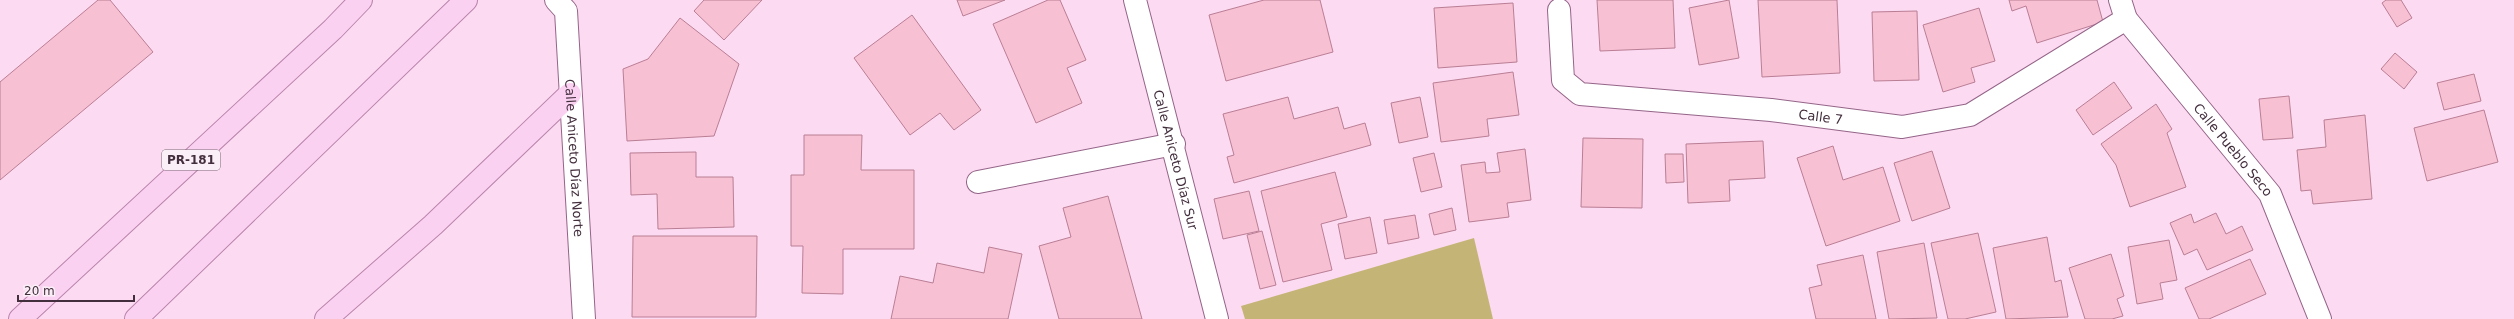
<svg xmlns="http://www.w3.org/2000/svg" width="2514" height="319" font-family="'DejaVu Sans',sans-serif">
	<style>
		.green { fill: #c4b577 }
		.building { fill: #f7c0d3; stroke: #ba7e94 }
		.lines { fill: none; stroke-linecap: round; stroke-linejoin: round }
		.minor-casing { stroke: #946488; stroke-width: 24 }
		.major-casing { stroke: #b984ac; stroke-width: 24 }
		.minor { stroke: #fff; stroke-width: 22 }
		.major { stroke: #fbd1f1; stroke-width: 22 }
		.labels { text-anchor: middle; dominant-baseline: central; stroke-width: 4; stroke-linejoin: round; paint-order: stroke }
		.shield { fill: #fbeff7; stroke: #7a6875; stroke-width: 1 }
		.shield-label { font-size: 12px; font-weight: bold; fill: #432e3d }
		.street-label { font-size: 13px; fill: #432e3d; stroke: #fbeff7 }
	</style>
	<rect width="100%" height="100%" fill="#fcdbf2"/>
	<path class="green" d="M 1474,238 L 1493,319 L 1245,319 L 1241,306 Z"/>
	<path class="building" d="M 98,0 L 110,0 L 153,52 L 0,180 L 0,82 Z
		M 704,0 L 762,0 L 724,40 L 694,11 Z
		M 957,0 L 1005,0 L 963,16 Z
		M 1048,0 L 1060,0 L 1086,60 L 1067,68 L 1082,103 L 1036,123 L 993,24 Z
		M 1264,0 L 1320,0 L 1333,52 L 1226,81 L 1209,15 Z
		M 1597,0 L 1673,0 L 1675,48 L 1600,51 Z
		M 1729,0 L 1739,58 L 1699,65 L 1689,8 Z
		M 1758,0 L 1837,0 L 1840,73 L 1762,77 Z
		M 2009,0 L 2097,0 L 2103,22 L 2037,43 L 2026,6 L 2012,11 Z
		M 2386,0 L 2401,0 L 2412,18 L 2397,27 L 2382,3 Z
		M 1513,3 L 1517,62 L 1438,68 L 1434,8 Z
		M 1979,8 L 1995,61 L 1971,68 L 1975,82 L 1943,92 L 1923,25 Z
		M 1917,11 L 1919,80 L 1874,81 L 1872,12 Z
		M 912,15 L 981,110 L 954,130 L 940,113 L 910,135 L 854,58 Z
		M 680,18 L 739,64 L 714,136 L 627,141 L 623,69 L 648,59 Z
		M 2395,53 L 2417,72 L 2404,89 L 2381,69 Z
		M 1513,72 L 1519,115 L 1487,119 L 1489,136 L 1441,142 L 1433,83 Z
		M 2474,74 L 2481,101 L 2444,110 L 2437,83 Z
		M 2114,82 L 2132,108 L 2093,135 L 2076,110 Z
		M 2289,96 L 2293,138 L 2263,140 L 2259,99 Z
		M 1288,97 L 1294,119 L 1338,107 L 1344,129 L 1365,123 L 1371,145 L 1234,183 L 1227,157 L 1234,155 L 1223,114 Z
		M 1420,97 L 1428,137 L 1399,143 L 1391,103 Z
		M 2156,104 L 2172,129 L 2167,133 L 2186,187 L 2130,207 L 2116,165 L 2101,144 Z
		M 2484,110 L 2498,162 L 2427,181 L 2414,128 Z
		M 2365,115 L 2372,199 L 2313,204 L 2311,190 L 2301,191 L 2297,150 L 2326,147 L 2324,120 Z
		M 804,135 L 862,135 L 861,170 L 914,170 L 914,249 L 843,249 L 843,294 L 802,293 L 803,246 L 791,246 L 791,175 L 804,175 Z
		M 1583,138 L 1643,139 L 1642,208 L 1581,207 Z
		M 1763,141 L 1765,178 L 1729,180 L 1730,201 L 1688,203 L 1686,144 Z
		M 1833,146 L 1843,180 L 1883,167 L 1900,221 L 1826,246 L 1797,158 Z
		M 1525,149 L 1531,200 L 1507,203 L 1509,217 L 1469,222 L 1461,165 L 1485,162 L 1486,173 L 1500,172 L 1497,153 Z
		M 1932,151 L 1950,208 L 1912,221 L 1894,163 Z
		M 696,152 L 696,177 L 733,177 L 734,227 L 658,229 L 657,194 L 631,195 L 630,153 Z
		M 1434,153 L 1442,187 L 1421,192 L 1413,158 Z
		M 1665,154 L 1683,154 L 1684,182 L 1666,183 Z
		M 1335,172 L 1347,217 L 1321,224 L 1332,270 L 1283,282 L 1261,191 Z
		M 1249,191 L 1259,231 L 1223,239 L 1214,199 Z
		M 1108,196 L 1142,319 L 1059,319 L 1039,246 L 1071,237 L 1063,208 Z
		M 1452,208 L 1456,230 L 1434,235 L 1429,214 Z
		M 2216,213 L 2226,234 L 2242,226 L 2253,250 L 2207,270 L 2197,249 L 2184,255 L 2170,223 L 2191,214 L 2194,223 Z
		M 1415,215 L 1419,238 L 1388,244 L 1384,220 Z
		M 1370,217 L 1377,253 L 1345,259 L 1338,224 Z
		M 1262,231 L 1276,285 L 1260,289 L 1247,235 Z
		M 1978,233 L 1996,312 L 1965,319 L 1948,319 L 1931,243 Z
		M 633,236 L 757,236 L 756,317 L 632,317 Z
		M 2047,237 L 2055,282 L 2061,280 L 2068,317 L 2006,319 L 1993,248 Z
		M 2169,240 L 2177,280 L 2160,283 L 2163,299 L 2137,304 L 2128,247 Z
		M 1924,243 L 1937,318 L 1889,319 L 1877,252 Z
		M 989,247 L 1022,254 L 1008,319 L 891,319 L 900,276 L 933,283 L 937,263 L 984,273 Z
		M 2111,254 L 2124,296 L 2117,299 L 2123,316 L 2112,319 L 2085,319 L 2069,268 Z
		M 1863,255 L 1876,319 L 1816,319 L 1809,288 L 1822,285 L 1817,265 Z
		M 2250,259 L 2266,294 L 2209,319 L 2199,319 L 2185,288 Z"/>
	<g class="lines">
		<g class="minor-casing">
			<g id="minor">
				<path id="s1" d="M 556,0 L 566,11 L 584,319"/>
				<path id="s2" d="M 1135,0 L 1217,319"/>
				<path id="s3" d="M 2120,0 L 2126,19 L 2270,194 L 2320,319"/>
				<path id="s4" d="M 1559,10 L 1563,80 L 1580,94 L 1771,110 L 1902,127 L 1970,115 L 2126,19"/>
				<path d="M 978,182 L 1174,144"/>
			</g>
		</g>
		<g class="major-casing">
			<path id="major" d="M 20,319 L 333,29 L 361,0
				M 136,319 L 466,0
				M 326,319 L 433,225 L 570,94"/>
		</g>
		<use href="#minor" class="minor"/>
		<use href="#major" class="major"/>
	</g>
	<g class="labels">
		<rect class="shield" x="162" y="150" width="58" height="20" rx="3"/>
		<g class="shield-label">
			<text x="191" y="160">PR-181</text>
		</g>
		<g class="street-label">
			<text stroke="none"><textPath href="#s4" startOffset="334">Calle 7</textPath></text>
			<text stroke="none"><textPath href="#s3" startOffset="189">Calle Pueblo Seco</textPath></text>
			<text stroke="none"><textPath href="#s1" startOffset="162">Calle Aniceto Díaz Norte</textPath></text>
			<text stroke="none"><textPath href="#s2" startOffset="165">Calle Aniceto Díaz Sur</textPath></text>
		</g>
	</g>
	<path d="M18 295v6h116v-6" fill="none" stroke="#432e3d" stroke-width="2"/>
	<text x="24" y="295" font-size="12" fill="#432e3d" stroke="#fbeff7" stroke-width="3" paint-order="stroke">20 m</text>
</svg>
